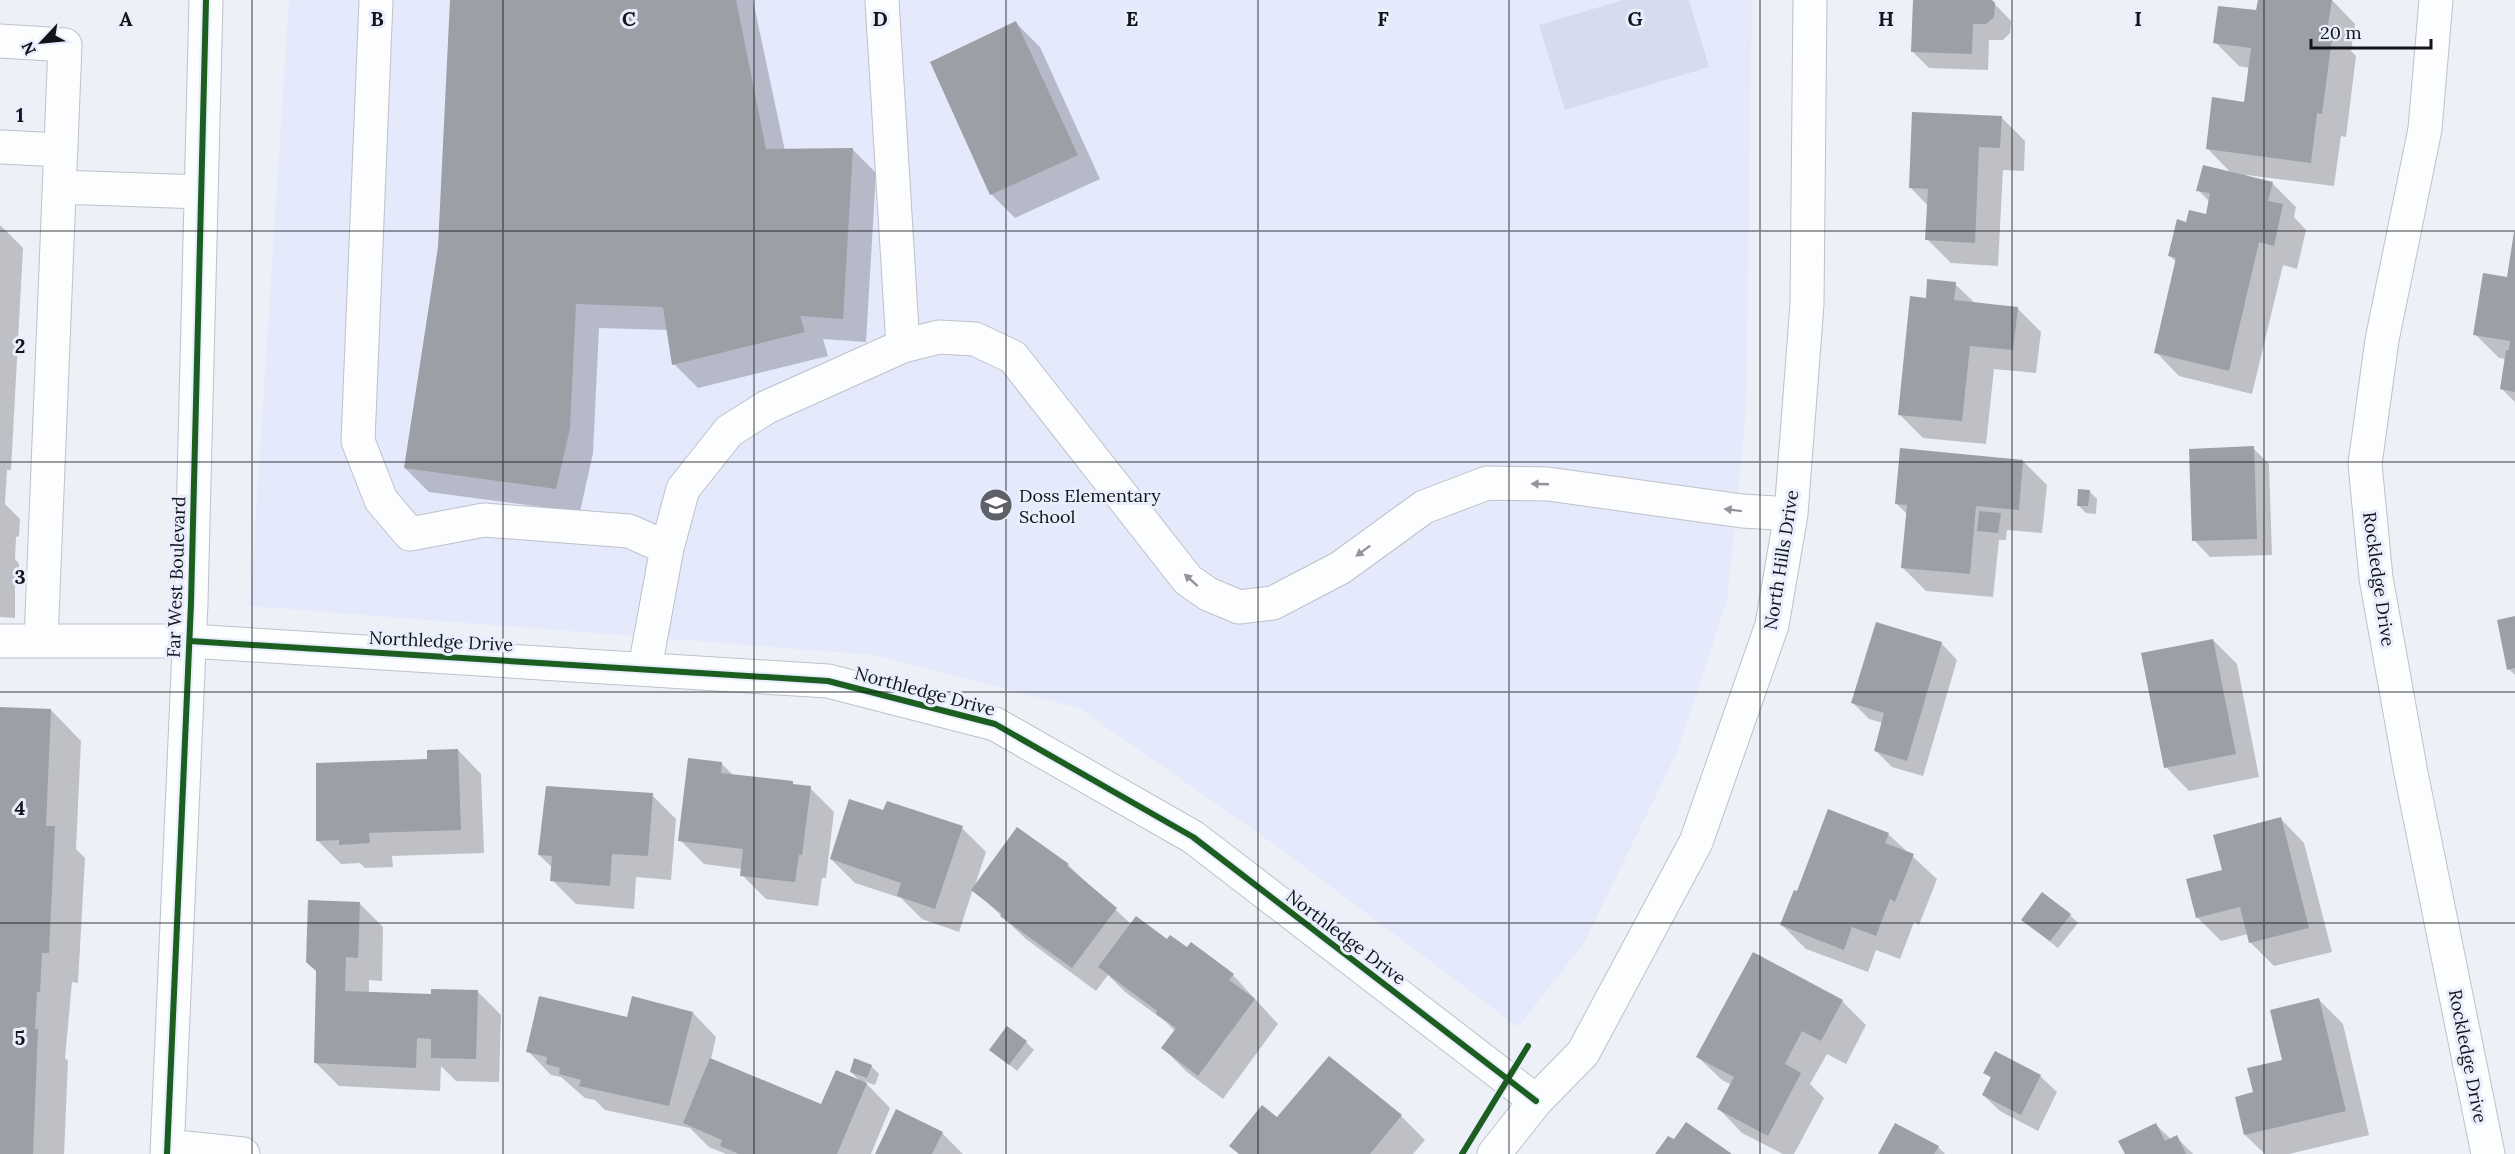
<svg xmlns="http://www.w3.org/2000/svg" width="2515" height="1154" font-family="Lora,serif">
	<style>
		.built { fill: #e4e9fb }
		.green { fill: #d6dcef }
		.shadow { fill: #0003 }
		.building { fill: #9d9fa6 }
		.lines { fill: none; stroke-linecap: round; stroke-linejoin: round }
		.minor-casing { stroke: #bfc1c8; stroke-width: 35 }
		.minor { stroke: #fcfdfe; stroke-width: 33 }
		.cycleway-casing { stroke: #e9eefd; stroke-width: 10 }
		.cycleway { stroke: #1b5e20; stroke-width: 6 }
		.oneway { fill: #939497 }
		.grid { fill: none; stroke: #12141a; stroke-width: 1.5; stroke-opacity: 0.55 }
		.labels { text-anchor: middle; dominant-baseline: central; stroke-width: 6; stroke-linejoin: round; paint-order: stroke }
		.poi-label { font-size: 18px; fill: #12141a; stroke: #e9eefd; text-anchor: start }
		.street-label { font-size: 18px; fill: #12141a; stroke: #e9eefd }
		.grid-label { font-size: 20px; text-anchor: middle; font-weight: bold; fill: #12141a; stroke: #e9eefd; stroke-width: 6; stroke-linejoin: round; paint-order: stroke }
	</style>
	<rect width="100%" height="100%" fill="#eef0f8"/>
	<path class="built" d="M 289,0 L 1752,0 L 1746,410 L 1727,600 L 1678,750 L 1584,943 L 1518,1027 L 1278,847 L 1079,708 L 875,655 L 250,606 Z"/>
	<path class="green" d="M 1623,0 L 1689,0 L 1709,67 L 1565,110 L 1539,25 Z"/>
	<path class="shadow" d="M 452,0 L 753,0 L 785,151 L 853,150 L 876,173 L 866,342 L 823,339 L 828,356 L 698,388 L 674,364 L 668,330 L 599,328 L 593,453 L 580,512 L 429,492 L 405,468 L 440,247 Z
		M 1914,0 L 1991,0 L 2011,21 L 2010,33 L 2003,40 L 1989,40 L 1988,70 L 1929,68 L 1913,52 Z
		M 2259,0 L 2332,0 L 2355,24 L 2351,51 L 2356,56 L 2346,137 L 2341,136 L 2334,186 L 2247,175 L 2246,177 L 2272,183 L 2296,207 L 2294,217 L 2306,230 L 2297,269 L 2283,265 L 2252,394 L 2179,376 L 2156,352 L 2177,263 L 2170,256 L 2187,223 L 2207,216 L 2210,202 L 2198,190 L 2232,174 L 2208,149 L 2246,103 L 2250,68 L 2239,66 L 2215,42 L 2257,12 Z
		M 1016,23 L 1040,47 L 1100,179 L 1015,218 L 991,194 Z
		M 2001,117 L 2025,141 L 2024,171 L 2003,170 L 1998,266 L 1951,263 L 1927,239 L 1928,206 L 1910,187 Z
		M 0,225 L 23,248 L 11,470 L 7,470 L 5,504 L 20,519 L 19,536 L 16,537 L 15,559 L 19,564 L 19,577 L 15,576 L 15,618 L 0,617 Z
		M 2515,235 L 2515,402 L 2501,388 L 2506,359 L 2499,358 L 2475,334 L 2508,278 Z
		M 1955,284 L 1976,304 L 2017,308 L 2041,332 L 2036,373 L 1994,369 L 1986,444 L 1923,438 L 1899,414 L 1927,299 Z
		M 2253,448 L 2269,464 L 2272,555 L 2210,557 L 2194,540 Z
		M 2023,461 L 2047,485 L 2042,533 L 2007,530 L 2006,540 L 1999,540 L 1993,597 L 1926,591 L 1902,567 L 1907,514 L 1896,503 Z
		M 2089,491 L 2097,499 L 2096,514 L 2086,513 L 2078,505 Z
		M 2515,618 L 2515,675 L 2509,669 Z
		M 2213,640 L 2237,664 L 2259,777 L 2189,791 L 2166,767 Z
		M 1941,643 L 1957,660 L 1923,776 L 1892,767 L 1875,750 L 1883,723 L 1869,719 L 1853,703 Z
		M 0,708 L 51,710 L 81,741 L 76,849 L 85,858 L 78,983 L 72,982 L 65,1058 L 68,1061 L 64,1154 L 0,1154 Z
		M 458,750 L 481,774 L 484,853 L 392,856 L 393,867 L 365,868 L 360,863 L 341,864 L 317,840 L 428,760 Z
		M 721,763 L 734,776 L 792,783 L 795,786 L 810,788 L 834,812 L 826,878 L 822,878 L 818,906 L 766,899 L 742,875 L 743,869 L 704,864 L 680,840 Z
		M 652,795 L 676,819 L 671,880 L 636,877 L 634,909 L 576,904 L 552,880 L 553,868 L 539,855 Z
		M 884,812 L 962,828 L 986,852 L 974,888 L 1068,865 L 1132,925 L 1188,949 L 1233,975 L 1278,1024 L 1223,1099 L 1187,1072 L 1163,1048 L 1175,1031 L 1166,1022 L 1124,991 L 1108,975 L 1096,991 L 1026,939 L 973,889 L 959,932 L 922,919 L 901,898 L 855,883 L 831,859 Z
		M 2281,819 L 2304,843 L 2332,952 L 2274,966 L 2250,942 L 2248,934 L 2221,941 L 2197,917 L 2224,871 Z
		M 1888,834 L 1937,879 L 1919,925 L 1914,922 L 1900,959 L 1876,950 L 1868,972 L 1806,949 L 1782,925 L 1797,893 Z
		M 359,903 L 383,927 L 382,981 L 369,980 L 369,994 L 432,995 L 477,991 L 501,1015 L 499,1082 L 456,1081 L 441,1066 L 440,1091 L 339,1086 L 315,1062 Z
		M 2070,915 L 2078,923 L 2058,948 L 2031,927 Z
		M 2319,1000 L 2343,1024 L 2369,1135 L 2289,1154 L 2265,1154 L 2245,1135 L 2255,1093 L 2284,1061 Z
		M 1842,1001 L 1866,1025 L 1846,1064 L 1827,1054 L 1810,1084 L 1824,1098 L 1794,1154 L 1783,1154 L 1742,1133 L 1719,1109 L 1732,1085 L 1722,1080 L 1698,1057 Z
		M 693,1013 L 716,1037 L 711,1059 L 822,1106 L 861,1082 L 851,1072 L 871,1066 L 879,1074 L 875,1085 L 864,1081 L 890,1108 L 871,1154 L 726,1154 L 709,1147 L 690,1128 L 605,1110 L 595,1100 L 585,1098 L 561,1077 L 551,1075 L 528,1051 L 628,1019 Z
		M 1026,1042 L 1034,1050 L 1017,1071 L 991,1050 Z
		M 1985,1072 L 2040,1076 L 2057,1092 L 2038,1131 L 2000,1111 L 1983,1095 L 1992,1079 Z
		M 897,1111 L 942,1133 L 963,1154 L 876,1154 Z
		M 1401,1116 L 1425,1140 L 1413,1154 L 1239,1154 L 1277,1119 Z
		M 2156,1125 L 2171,1139 L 2176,1137 L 2193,1154 L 2126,1154 Z
		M 1938,1147 L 1945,1154 L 1880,1154 Z"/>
	<path class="building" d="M 450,0 L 736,0 L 766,149 L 853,148 L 843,319 L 800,316 L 805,332 L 672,365 L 663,307 L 576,304 L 570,428 L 556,489 L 404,468 L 438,247 Z
		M 1913,0 L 1992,0 L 1995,3 L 1994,17 L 1986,24 L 1973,24 L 1972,54 L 1911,52 Z
		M 2258,0 L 2332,0 L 2327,30 L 2333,31 L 2322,114 L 2317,113 L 2311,163 L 2206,149 L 2212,97 L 2244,102 L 2251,48 L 2213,43 L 2218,6 L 2256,10 Z
		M 1016,21 L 1078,155 L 990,195 L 930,62 Z
		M 1912,112 L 2002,116 L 2000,148 L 1979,147 L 1975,243 L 1925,240 L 1928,189 L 1909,188 Z
		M 2203,165 L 2273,182 L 2268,201 L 2283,204 L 2274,246 L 2259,242 L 2229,371 L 2154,353 L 2176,258 L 2168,256 L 2177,219 L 2186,222 L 2189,210 L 2206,214 L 2210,193 L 2196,191 Z
		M 2514,232 L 2515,232 L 2515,392 L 2500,389 L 2506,350 L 2509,350 L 2510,341 L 2473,335 L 2483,273 L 2507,277 Z
		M 1927,279 L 1956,282 L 1954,300 L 2018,307 L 2013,350 L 1970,346 L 1962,421 L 1898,415 L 1910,296 L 1926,298 Z
		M 2254,446 L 2257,539 L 2192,541 L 2189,449 Z
		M 1900,448 L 2023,460 L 2019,510 L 1976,506 L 1970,574 L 1901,568 L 1907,505 L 1895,504 Z
		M 2078,489 L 2090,490 L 2088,506 L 2077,506 Z
		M 1979,511 L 2001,513 L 1998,533 L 1977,531 Z
		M 2515,616 L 2515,668 L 2507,670 L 2497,620 Z
		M 1876,622 L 1942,642 L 1907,761 L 1874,751 L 1884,713 L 1851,703 Z
		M 2213,639 L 2236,754 L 2164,768 L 2141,653 Z
		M 0,707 L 51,709 L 46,826 L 55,826 L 49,953 L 42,953 L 40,992 L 37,992 L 35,1029 L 38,1029 L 33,1154 L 0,1154 Z
		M 458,749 L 461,830 L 369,833 L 370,843 L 339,845 L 339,840 L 316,841 L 316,763 L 427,759 L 427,750 Z
		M 688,758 L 722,762 L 721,773 L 793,781 L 793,784 L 811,786 L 802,855 L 799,855 L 795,882 L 740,876 L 743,849 L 678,841 Z
		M 546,786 L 653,793 L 648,856 L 612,854 L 610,886 L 550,881 L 552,856 L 538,855 Z
		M 849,799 L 883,810 L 887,801 L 963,826 L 935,909 L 897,896 L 901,883 L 830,859 Z
		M 1828,809 L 1889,833 L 1885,843 L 1914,854 L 1895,902 L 1890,899 L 1876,936 L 1852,927 L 1844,950 L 1780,925 L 1794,890 L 1797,891 Z
		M 2281,817 L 2309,928 L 2249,943 L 2240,907 L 2196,918 L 2186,879 L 2222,870 L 2213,835 Z
		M 1017,827 L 1069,864 L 1067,866 L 1117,908 L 1072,968 L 1000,916 L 1002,914 L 971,890 Z
		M 2042,892 L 2071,914 L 2050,941 L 2021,920 Z
		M 308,900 L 360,902 L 358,958 L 346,957 L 345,991 L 431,994 L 431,989 L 478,990 L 476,1059 L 431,1058 L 431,1039 L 417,1038 L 416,1068 L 314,1063 L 316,976 L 316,971 L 306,962 Z
		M 1136,916 L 1167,939 L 1170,935 L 1187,947 L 1191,942 L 1234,974 L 1229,980 L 1255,999 L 1198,1076 L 1161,1048 L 1176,1028 L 1156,1014 L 1157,1011 L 1098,967 Z
		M 1753,952 L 1843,1000 L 1821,1041 L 1802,1031 L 1785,1064 L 1801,1073 L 1768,1136 L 1717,1109 L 1734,1077 L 1696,1057 Z
		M 539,996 L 627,1017 L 632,996 L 693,1012 L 669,1106 L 579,1086 L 581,1080 L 559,1074 L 560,1068 L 546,1064 L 547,1057 L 526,1052 Z
		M 2319,998 L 2346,1111 L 2244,1135 L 2235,1097 L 2253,1092 L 2247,1068 L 2282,1060 L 2270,1010 Z
		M 1007,1026 L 1027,1041 L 1009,1065 L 989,1050 Z
		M 1995,1051 L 2041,1075 L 2021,1115 L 1982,1095 L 1991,1077 L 1983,1073 Z
		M 1329,1056 L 1402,1115 L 1370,1154 L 1239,1154 L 1229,1146 L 1262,1105 L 1277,1117 Z
		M 710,1058 L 821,1104 L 836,1070 L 867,1083 L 837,1154 L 739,1154 L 720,1146 L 722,1140 L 683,1123 Z
		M 854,1058 L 872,1065 L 867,1078 L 850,1072 Z
		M 896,1109 L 943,1132 L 932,1154 L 875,1154 Z
		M 1686,1122 L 1732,1154 L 1655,1154 L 1668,1136 L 1674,1139 Z
		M 1895,1123 L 1939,1146 L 1934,1154 L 1878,1154 Z
		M 2156,1123 L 2165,1141 L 2177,1135 L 2186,1154 L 2125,1154 L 2118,1141 Z"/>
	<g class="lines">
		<g class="minor-casing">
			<path id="minor" d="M 376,0 L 358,441 L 381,500 L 410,534 L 484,520 L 629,531 L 667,548
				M 882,0 L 903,346
				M 2436,0 L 2425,129 L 2382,340 L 2365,464 L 2376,578 L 2411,773 L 2488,1154
				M 0,41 L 65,45 L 41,641
				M 0,147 L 61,150
				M 60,187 L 201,192
				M 0,641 L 190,641 L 828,681 L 995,724 L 1193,837 L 1536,1101
				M 645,668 L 667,548 L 683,489 L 729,431 L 767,407 L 903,346 L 939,337 L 975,339 L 1013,357 L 1188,580 L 1208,594 L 1239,607 L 1273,603 L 1340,568 L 1424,507 L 1487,483 L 1548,484 L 1742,511 L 1791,514
				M 168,1146 L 243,1154
				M 167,1154 L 191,603 L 206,0
				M 1494,1154 L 1536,1101 L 1583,1053 L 1696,842 L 1772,625 L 1791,514 L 1807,304 L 1810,0"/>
		</g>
		<use href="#minor" class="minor"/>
		<g class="cycleway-casing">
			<path id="cycleway" d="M 190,641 L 828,681 L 995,724 L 1193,837 L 1536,1101
				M 167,1154 L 191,603 L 206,0
				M 1462,1154 L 1528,1046"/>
		</g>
		<use href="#cycleway" class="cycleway"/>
	</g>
	<defs><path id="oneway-solid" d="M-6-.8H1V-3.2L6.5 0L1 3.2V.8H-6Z" transform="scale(1.5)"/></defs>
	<g class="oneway">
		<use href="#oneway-solid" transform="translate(1540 484) rotate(-178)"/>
		<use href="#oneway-solid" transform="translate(1733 510) rotate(-173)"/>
		<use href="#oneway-solid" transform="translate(1363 551) rotate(143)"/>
		<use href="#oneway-solid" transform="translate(1191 580) rotate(-138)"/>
	</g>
	<path class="grid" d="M 252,0 L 252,1154M 503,0 L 503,1154M 754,0 L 754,1154M 1006,0 L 1006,1154M 1258,0 L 1258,1154M 1509,0 L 1509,1154M 1760,0 L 1760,1154M 2012,0 L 2012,1154M 2264,0 L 2264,1154M 0,231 L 2515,231M 0,462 L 2515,462M 0,692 L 2515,692M 0,923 L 2515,923"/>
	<defs>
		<g id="school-disc" transform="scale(1.725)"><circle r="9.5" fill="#5f6168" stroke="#e9eefd"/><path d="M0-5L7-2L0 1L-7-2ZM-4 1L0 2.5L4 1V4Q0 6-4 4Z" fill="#fff"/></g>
	</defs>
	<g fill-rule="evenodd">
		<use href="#school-disc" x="996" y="505"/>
	</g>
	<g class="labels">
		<g class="poi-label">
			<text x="1019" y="495">Doss Elementary<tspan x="1019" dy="21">School</tspan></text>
		</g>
		<g class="street-label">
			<text transform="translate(1781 560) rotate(-81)">North Hills Drive</text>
			<text transform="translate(176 577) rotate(-88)">Far West Boulevard</text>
			<text transform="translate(2379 579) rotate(82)">Rockledge Drive</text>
			<text transform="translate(441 641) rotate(3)">Northledge Drive</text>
			<text transform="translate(925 691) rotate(15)">Northledge Drive</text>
			<text transform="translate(1346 937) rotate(37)">Northledge Drive</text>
			<text transform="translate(2468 1056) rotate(79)">Rockledge Drive</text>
		</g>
	</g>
	<g class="grid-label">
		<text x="126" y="26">A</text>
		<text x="377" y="26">B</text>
		<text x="629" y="26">C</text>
		<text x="880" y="26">D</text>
		<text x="1132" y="26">E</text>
		<text x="1383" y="26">F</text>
		<text x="1635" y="26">G</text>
		<text x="1886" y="26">H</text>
		<text x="2138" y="26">I</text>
		<text x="20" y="122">1</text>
		<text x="20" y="353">2</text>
		<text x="20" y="584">3</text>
		<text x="20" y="815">4</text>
		<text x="20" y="1045">5</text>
	</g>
	<g transform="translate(42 42) rotate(244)" stroke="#e9eefd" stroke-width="4.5" paint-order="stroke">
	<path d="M0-4.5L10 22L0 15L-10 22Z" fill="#12141a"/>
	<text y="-9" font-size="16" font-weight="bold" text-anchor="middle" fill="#12141a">N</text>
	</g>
	<path d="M2311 39v9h120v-9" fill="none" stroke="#12141a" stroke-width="3"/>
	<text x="2320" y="39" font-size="18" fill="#12141a" stroke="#e9eefd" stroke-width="4.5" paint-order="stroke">20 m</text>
</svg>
